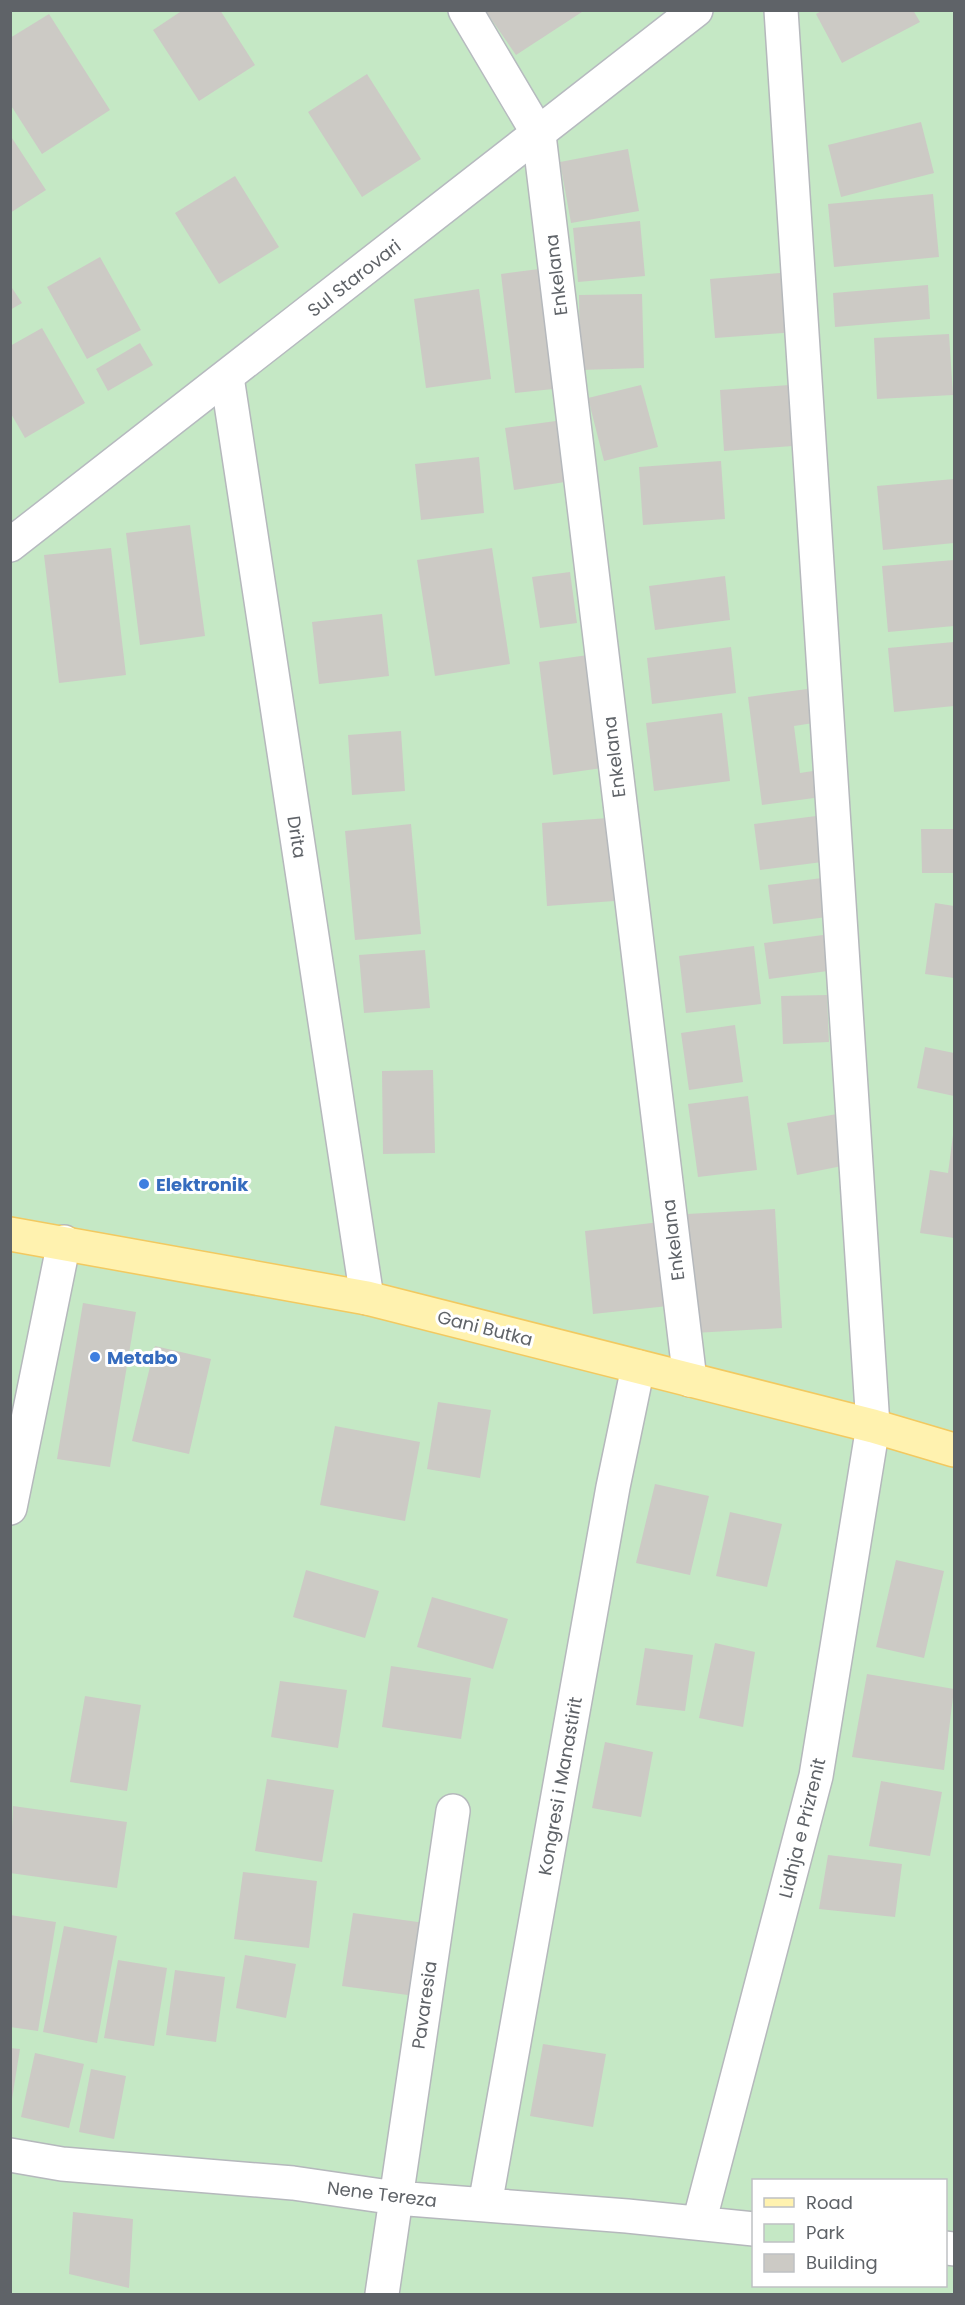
<svg xmlns="http://www.w3.org/2000/svg" width="965" height="2305" font-family="Poppins,sans-serif">
	<style>
		.green { fill: #c5e8c5; fill-rule: evenodd }
		.building { fill: #cccac5 }
		.lines { fill: none; stroke-linecap: round; stroke-linejoin: round }
		.street-casing { stroke: #b5b8bc; stroke-width: 36 }
		.secondary-casing { stroke: #b6babf; stroke-width: 36 }
		.primary-casing { stroke: #f2c960; stroke-width: 36 }
		.street { stroke: #fff; stroke-width: 33 }
		.secondary { stroke: #fff; stroke-width: 33 }
		.primary { stroke: #fff2af; stroke-width: 33 }
		.shop-dot { fill: #3f7fe0; stroke: #fff; stroke-width: 2 }
		.labels { text-anchor: middle; dominant-baseline: central; stroke-width: 6; stroke-linejoin: round; paint-order: stroke }
		.street-label { font-size: 18px; fill: #5f6368; stroke: #fff }
		.shop-label { font-size: 18px; font-weight: bold; fill: #366cbe; stroke: #fff; text-anchor: start }
	</style>
	<rect width="100%" height="100%" fill="#f1efe8"/>
	<path class="green" d="M 11,11 L 954,11 L 954,2294 L 11,2294 ZM 754,2180 L 946,2180 L 946,2286 L 754,2286 Z"/>
	<path class="building" d="M 183,10 L 220,10 L 255,65 L 199,101 L 153,30 Z
		M 485,10 L 585,10 L 516,55 Z
		M 823,10 L 913,10 L 920,22 L 842,63 L 816,14 Z
		M 49,14 L 110,110 L 42,154 L 10,104 L 10,38 Z
		M 367,74 L 421,159 L 362,197 L 308,112 Z
		M 921,122 L 934,173 L 841,197 L 828,145 Z
		M 10,135 L 46,190 L 10,213 Z
		M 628,149 L 639,211 L 571,223 L 560,162 Z
		M 235,176 L 279,247 L 219,284 L 175,213 Z
		M 933,194 L 939,257 L 834,267 L 828,204 Z
		M 640,221 L 645,276 L 578,282 L 573,228 Z
		M 100,257 L 141,330 L 87,359 L 47,287 Z
		M 539,269 L 553,389 L 515,393 L 501,274 Z
		M 792,272 L 797,332 L 715,338 L 710,279 Z
		M 10,285 L 22,303 L 10,310 Z
		M 928,285 L 930,319 L 835,327 L 833,293 Z
		M 479,289 L 491,379 L 426,388 L 414,299 Z
		M 642,294 L 644,368 L 580,370 L 579,295 Z
		M 42,328 L 85,403 L 25,438 L 10,412 L 10,346 Z
		M 949,334 L 953,395 L 877,399 L 874,338 Z
		M 140,343 L 153,365 L 108,391 L 96,369 Z
		M 803,384 L 807,445 L 724,451 L 720,390 Z
		M 641,385 L 658,447 L 604,461 L 588,398 Z
		M 556,421 L 565,482 L 514,490 L 505,428 Z
		M 479,457 L 484,513 L 421,520 L 415,464 Z
		M 721,461 L 725,519 L 643,525 L 639,467 Z
		M 954,479 L 954,543 L 883,550 L 877,486 Z
		M 190,525 L 205,636 L 140,645 L 126,533 Z
		M 111,548 L 126,675 L 59,683 L 44,555 Z
		M 492,548 L 510,664 L 435,676 L 417,560 Z
		M 954,560 L 954,626 L 888,632 L 882,566 Z
		M 570,572 L 577,623 L 540,628 L 532,577 Z
		M 725,576 L 730,620 L 655,630 L 649,586 Z
		M 382,614 L 389,676 L 319,684 L 312,622 Z
		M 954,642 L 954,706 L 894,712 L 888,648 Z
		M 731,647 L 736,693 L 652,704 L 647,658 Z
		M 588,655 L 602,768 L 553,775 L 539,662 Z
		M 815,688 L 820,722 L 794,726 L 800,773 L 826,769 L 829,796 L 762,805 L 748,697 Z
		M 722,713 L 730,781 L 654,791 L 646,723 Z
		M 401,731 L 405,791 L 352,795 L 348,735 Z
		M 824,815 L 830,861 L 760,870 L 754,824 Z
		M 608,818 L 614,901 L 547,906 L 542,823 Z
		M 411,824 L 421,934 L 355,940 L 345,831 Z
		M 921,829 L 954,829 L 954,873 L 922,873 Z
		M 822,878 L 827,917 L 773,924 L 768,885 Z
		M 935,903 L 954,906 L 954,978 L 925,974 Z
		M 830,934 L 835,970 L 769,979 L 764,943 Z
		M 754,946 L 761,1004 L 686,1013 L 679,956 Z
		M 425,950 L 430,1008 L 364,1013 L 359,955 Z
		M 827,995 L 829,1042 L 783,1044 L 781,996 Z
		M 735,1025 L 743,1082 L 689,1090 L 681,1033 Z
		M 925,1047 L 954,1053 L 954,1096 L 917,1088 Z
		M 433,1070 L 435,1153 L 383,1154 L 382,1071 Z
		M 748,1096 L 757,1170 L 698,1177 L 688,1104 Z
		M 837,1114 L 847,1165 L 797,1175 L 787,1123 Z
		M 953,1135 L 954,1238 L 920,1233 L 930,1170 L 948,1173 Z
		M 775,1209 L 782,1328 L 694,1333 L 687,1214 Z
		M 660,1222 L 668,1306 L 593,1314 L 585,1231 Z
		M 83,1303 L 136,1312 L 110,1467 L 57,1459 Z
		M 155,1346 L 211,1359 L 189,1454 L 132,1441 Z
		M 438,1402 L 491,1410 L 480,1478 L 427,1469 Z
		M 335,1426 L 420,1442 L 405,1521 L 320,1505 Z
		M 655,1484 L 709,1496 L 690,1575 L 636,1563 Z
		M 730,1512 L 782,1524 L 767,1587 L 716,1576 Z
		M 896,1560 L 944,1571 L 924,1658 L 876,1647 Z
		M 306,1570 L 379,1591 L 365,1638 L 293,1617 Z
		M 432,1597 L 508,1619 L 493,1669 L 417,1647 Z
		M 715,1643 L 755,1652 L 743,1727 L 699,1718 Z
		M 645,1648 L 693,1655 L 685,1711 L 636,1705 Z
		M 391,1666 L 471,1678 L 461,1739 L 382,1727 Z
		M 867,1674 L 954,1689 L 944,1770 L 852,1757 Z
		M 280,1681 L 347,1690 L 338,1748 L 271,1737 Z
		M 85,1696 L 141,1705 L 127,1791 L 70,1782 Z
		M 605,1742 L 653,1752 L 641,1817 L 592,1808 Z
		M 267,1779 L 334,1790 L 322,1862 L 255,1851 Z
		M 881,1781 L 942,1792 L 930,1856 L 869,1846 Z
		M 13,1806 L 127,1822 L 117,1888 L 10,1873 Z
		M 828,1855 L 902,1864 L 895,1917 L 819,1909 Z
		M 243,1872 L 317,1881 L 309,1948 L 234,1939 Z
		M 353,1913 L 425,1923 L 415,1996 L 342,1986 Z
		M 10,1915 L 56,1922 L 38,2031 L 10,2027 Z
		M 64,1926 L 117,1936 L 97,2043 L 43,2032 Z
		M 245,1955 L 296,1964 L 286,2018 L 236,2008 Z
		M 118,1960 L 167,1968 L 154,2046 L 104,2038 Z
		M 175,1970 L 225,1977 L 216,2042 L 166,2035 Z
		M 543,2044 L 606,2054 L 593,2127 L 530,2116 Z
		M 10,2048 L 20,2049 L 12,2099 L 10,2099 Z
		M 35,2053 L 84,2064 L 69,2128 L 21,2117 Z
		M 91,2069 L 126,2076 L 114,2139 L 79,2132 Z
		M 73,2212 L 133,2219 L 129,2288 L 69,2274 Z"/>
	<g class="lines">
		<g class="street-casing">
			<path id="street" d="M 539,135 L 690,1380
				M 227,377 L 367,1298
				M 10,1508 L 64,1242
				M 10,2155 L 62,2164 L 293,2183 L 396,2198 L 627,2216 L 754,2229
				M 485,2205 L 613,1487 L 638,1367
				M 699,2223 L 816,1776 L 873,1426 L 781,10
				M 946,2248 L 954,2249
				M 382,2294 L 453,1811"/>
		</g>
		<g class="secondary-casing">
			<path id="secondary" d="M 465,10 L 539,135
				M 10,545 L 696,10"/>
		</g>
		<g class="primary-casing">
			<path id="primary" d="M 10,1234 L 367,1298 L 873,1426 L 954,1450"/>
		</g>
		<use href="#street" class="street"/>
		<use href="#secondary" class="secondary"/>
		<use href="#primary" class="primary"/>
	</g>
	<g class="shop-dot">
		<circle cx="144" cy="1184" r="6"/>
		<circle cx="95" cy="1357" r="6"/>
	</g>
	<g class="labels">
		<g class="street-label">
			<text transform="translate(556 275) rotate(-97)">Enkelana</text>
			<text transform="translate(354 278) rotate(-38)">Sul Starovari</text>
			<text transform="translate(614 757) rotate(-97)">Enkelana</text>
			<text transform="translate(297 837) rotate(81)">Drita</text>
			<text transform="translate(673 1240) rotate(-97)">Enkelana</text>
			<text transform="translate(485 1328) rotate(14)">Gani Butka</text>
			<text transform="translate(560 1786) rotate(-80)">Kongresi i Manastirit</text>
			<text transform="translate(802 1828) rotate(-76)">Lidhja e Prizrenit</text>
			<text transform="translate(424 2005) rotate(-82)">Pavaresia</text>
			<text transform="translate(382 2194) rotate(7)">Nene Tereza</text>
		</g>
		<g class="shop-label">
			<text x="156" y="1184">Elektronik</text>
			<text x="107" y="1357">Metabo</text>
		</g>
	</g>
	<rect width="965" height="2305" fill="none" stroke="#5f6368" stroke-width="24"/>
	<rect x="752" y="2179" width="195" height="108" fill="#ffffff" stroke="#bfc1c3" stroke-width="1.5"/>
	<rect x="764" y="2198" width="30" height="9" fill="#fff2af" stroke="#bfc1c3" stroke-width="1.5"/>
	<text x="806" y="2209" font-size="18" fill="#5f6368">Road</text>
	<rect x="764" y="2224" width="30" height="18" fill="#c5e8c5" stroke="#bfc1c3" stroke-width="1.5"/>
	<text x="806" y="2239" font-size="18" fill="#5f6368">Park</text>
	<rect x="764" y="2254" width="30" height="18" fill="#cccac5" stroke="#bfc1c3" stroke-width="1.5"/>
	<text x="806" y="2269" font-size="18" fill="#5f6368">Building</text>
</svg>
